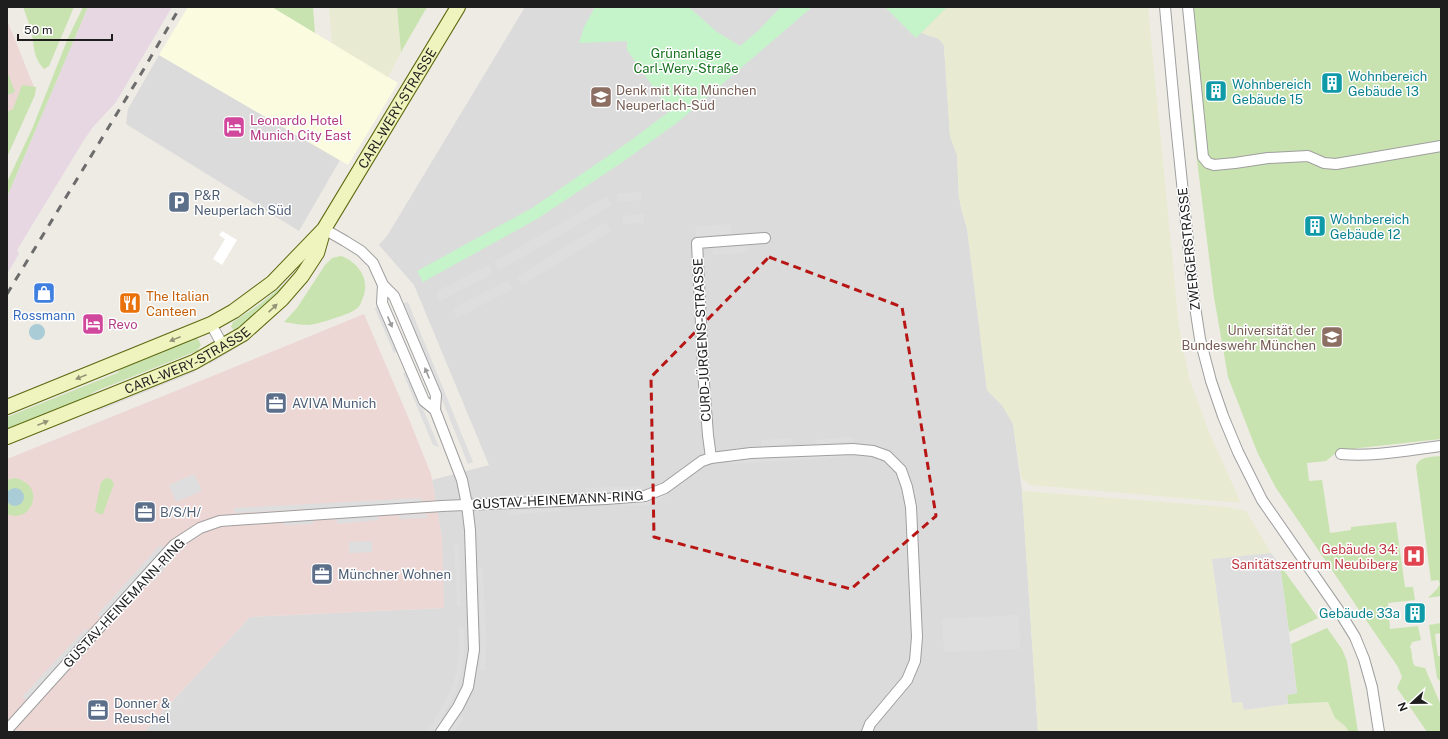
<svg xmlns="http://www.w3.org/2000/svg" width="1448" height="739" font-family="'Public Sans',sans-serif">
	<style>
		.residential { fill: #dbdbdb }
		.commercial { fill: #edd7d5 }
		.industrial { fill: #e6d7e3 }
		.education { fill: #fbfcdf }
		.farmland { fill: #e8ebd1 }
		.grass { fill: #c8e3af }
		.park { fill: #c5f4ca }
		.parking { fill: #dedede }
		.water { fill: #a9ccd7 }
		.pier { fill: #fff }
		.lines { fill: none; stroke-linecap: round; stroke-linejoin: round }
		.street-casing { stroke: #9f9f9f; stroke-width: 12 }
		.secondary-casing { stroke: #5e6910; stroke-width: 16 }
		.street { stroke: #fff; stroke-width: 10 }
		.secondary { stroke: #eff3bd; stroke-width: 14 }
		.rail { stroke: #6c6c6c; stroke-width: 3; stroke-dasharray: 8 8; stroke-linecap: butt }
		.oneway { fill: #919375 }
		.oneway2 { fill: #9a9a9a }
		.marked { fill: none; stroke: #b71614; stroke-width: 3; stroke-dasharray: 8 5; stroke-linejoin: round }
		.labels { text-anchor: middle; dominant-baseline: central; stroke-width: 3; stroke-linejoin: round; paint-order: stroke }
		.park-label { font-size: 13px; fill: #16711f; stroke: #fff }
		.culture-label { font-size: 13px; fill: #0d838f; stroke: #fff; text-anchor: start }
		.education-label { font-size: 13px; fill: #785e54; stroke: #fff; text-anchor: start }
		.street-label { font-size: 13px; fill: #1e1e1e; stroke: #fff }
		.hotel-label { font-size: 13px; fill: #b23c85; stroke: #fff; text-anchor: start }
		.service-label { font-size: 13px; fill: #4e5e75; stroke: #fff; text-anchor: start }
		.food-label { font-size: 13px; fill: #c56008; stroke: #fff; text-anchor: start }
		.shop-label { font-size: 13px; fill: #366cbe; stroke: #fff }
		.health-label { font-size: 13px; fill: #be3a42; stroke: #fff; text-anchor: end }
	</style>
	<rect width="100%" height="100%" fill="#eeebe4"/>
	<path class="residential" d="M 525,7 L 947,7 L 922,33 L 937,38 L 941,41 L 944,46 L 950,136 L 957,155 L 959,197 L 962,212 L 967,228 L 987,390 L 1002,405 L 1013,424 L 1022,491 L 1038,732 L 144,732 L 250,617 L 443,608 L 442,539 L 432,480 L 489,465 L 414,285 L 379,245 L 387,236 Z
		M 159,55 L 340,160 L 299,231 L 126,124 L 128,109 Z"/>
	<path class="commercial" d="M 7,20 L 34,87 L 7,152 Z
		M 364,314 L 409,419 L 431,474 L 442,539 L 444,608 L 250,617 L 144,732 L 7,732 L 7,459 L 178,390 Z"/>
	<path class="industrial" d="M 88,7 L 172,7 L 116,102 L 93,127 L 84,140 L 17,250 L 19,254 L 7,274 L 7,197 Z"/>
	<path class="education" d="M 188,7 L 272,7 L 398,83 L 348,165 L 159,55 Z"/>
	<path class="farmland" d="M 329,7 L 397,7 L 401,52 L 388,77 L 332,43 Z
		M 947,7 L 1148,7 L 1179,328 L 1189,378 L 1209,432 L 1241,503 L 1031,485 L 1021,478 L 1013,424 L 1002,405 L 987,390 L 967,228 L 962,212 L 959,197 L 957,155 L 950,136 L 944,46 L 941,41 L 937,38 L 921,33 Z
		M 1022,491 L 1227,507 L 1246,511 L 1271,553 L 1212,559 L 1232,703 L 1243,701 L 1244,710 L 1288,704 L 1328,702 L 1335,718 L 1345,726 L 1349,732 L 1038,732 Z"/>
	<path class="grass" d="M 23,7 L 74,7 L 49,66 L 44,69 C 32,56 35,46 31,31 C 29,23 26,15 23,7 Z
		M 83,7 L 88,7 L 7,197 L 7,182 L 32,129 L 68,38 Z
		M 272,7 L 313,7 L 315,33 Z
		M 397,7 L 427,7 L 401,52 Z
		M 1183,7 L 1441,7 L 1441,439 L 1359,448 L 1336,453 L 1326,461 L 1307,463 L 1309,481 L 1322,480 L 1330,533 L 1351,530 L 1351,527 L 1396,522 L 1405,587 L 1413,587 L 1415,600 L 1388,603 L 1390,629 L 1418,626 L 1421,640 L 1412,642 L 1410,647 C 1413,654 1411,660 1415,666 L 1425,668 L 1440,703 L 1441,703 L 1441,732 L 1427,732 L 1397,688 L 1402,677 L 1398,667 L 1276,488 L 1258,454 L 1228,377 L 1214,297 L 1194,136 Z
		M 7,71 L 15,92 L 7,95 Z
		M 22,85 L 36,87 L 35,95 L 7,157 L 7,112 L 13,109 Z
		M 310,251 L 299,274 L 238,331 L 234,330 L 231,327 L 233,322 L 260,304 L 293,277 L 301,265 L 302,261 Z
		M 341,256 C 360,263 371,281 362,300 C 361,304 359,307 355,310 C 347,315 318,324 309,325 C 300,325 292,323 284,322 L 297,308 L 325,265 L 332,258 Z
		M 194,337 L 198,339 L 201,345 L 197,351 L 96,391 L 92,393 L 86,400 L 7,432 L 7,417 L 117,373 L 126,364 Z
		M 1441,456 L 1441,596 L 1428,598 L 1437,589 L 1440,584 L 1438,580 L 1431,581 L 1416,466 C 1420,456 1432,457 1441,456 Z
		M 14,478 C 47,483 33,525 7,514 L 7,500 L 8,503 L 15,506 L 22,503 L 8,492 L 7,495 L 7,480 Z
		M 106,478 L 111,479 L 114,484 L 103,514 L 99,514 L 95,511 L 101,482 Z
		M 1280,565 L 1318,618 L 1289,632 Z
		M 1441,623 L 1441,633 L 1435,634 L 1438,656 L 1440,656 L 1441,682 L 1437,678 L 1429,625 Z
		M 1327,628 L 1342,649 L 1347,661 L 1358,732 L 1349,732 L 1345,726 L 1335,718 L 1328,702 L 1288,704 L 1287,695 L 1297,693 L 1291,644 Z"/>
	<path class="park" d="M 595,7 L 687,7 L 691,9 L 717,32 L 740,46 L 758,31 L 781,7 L 812,7 L 678,122 L 624,161 L 537,219 L 423,282 L 417,271 L 532,208 L 630,141 L 670,111 L 627,50 L 627,41 L 579,43 L 584,27 Z
		M 885,7 L 947,7 L 916,38 Z"/>
	<path class="parking" d="M 641,192 L 641,200 L 618,202 L 617,194 Z
		M 607,196 L 612,205 L 499,271 L 494,262 Z
		M 644,214 L 644,223 L 623,224 L 622,216 Z
		M 605,222 L 611,231 L 522,285 L 517,277 Z
		M 730,224 L 731,234 L 696,237 L 695,227 Z
		M 747,242 L 748,252 L 713,255 L 712,245 Z
		M 489,265 L 493,274 L 440,301 L 436,292 Z
		M 508,280 L 513,289 L 457,318 L 453,308 Z
		M 408,302 L 473,462 L 468,464 L 403,303 Z
		M 378,303 L 398,351 L 394,353 L 375,309 Z
		M 187,325 L 189,329 L 19,398 L 17,394 Z
		M 246,337 L 249,340 L 210,364 L 208,360 Z
		M 194,368 L 195,372 L 98,411 L 97,407 Z
		M 407,371 L 439,447 L 433,445 L 403,373 Z
		M 853,437 L 854,441 L 815,444 L 815,440 Z
		M 791,438 L 792,443 L 761,446 L 761,440 Z
		M 845,452 L 845,457 L 729,464 L 728,459 Z
		M 194,474 L 202,491 L 176,502 L 169,485 Z
		M 642,486 L 642,492 L 585,494 L 585,488 Z
		M 553,490 L 554,495 L 508,498 L 508,494 Z
		M 665,492 L 667,496 L 650,505 L 622,506 L 622,502 L 647,502 Z
		M 421,498 L 422,503 L 234,513 L 234,508 Z
		M 560,507 L 561,511 L 510,515 L 510,511 Z
		M 427,514 L 427,518 L 399,519 L 399,515 Z
		M 378,515 L 378,520 L 337,524 L 337,519 Z
		M 313,519 L 313,524 L 284,525 L 284,520 Z
		M 372,541 L 372,552 L 349,553 L 349,542 Z
		M 160,545 L 164,548 L 101,618 L 97,615 Z
		M 454,545 L 459,545 L 461,606 L 457,606 Z
		M 1271,553 L 1280,565 L 1297,693 L 1287,695 L 1288,704 L 1244,710 L 1242,702 L 1232,703 L 1212,559 Z
		M 170,556 L 173,559 L 154,581 L 151,578 Z
		M 478,568 L 483,568 L 486,640 L 485,671 L 480,670 L 481,640 Z
		M 1019,615 L 1020,649 L 944,652 L 942,619 Z
		M 86,628 L 89,631 L 26,700 L 22,697 Z
		M 459,628 L 464,628 L 464,650 L 461,673 L 456,691 L 437,727 L 432,732 L 426,732 L 433,723 L 451,689 L 457,671 L 459,650 Z
		M 459,715 L 464,718 L 454,732 L 448,732 Z"/>
	<path class="water" d="M29 332a8 8 0 1 1 16 0a8 8 0 1 1-16 0Z
		M6 497a9 9 0 1 1 18 0a9 9 0 1 1-18 0Z"/>
	<path class="pier" d="M 222,231 L 237,240 L 222,265 L 213,259 L 225,239 L 219,235 Z"/>
	<g class="lines">
		<g class="street-casing">
			<path id="street" d="M 1165,7 L 1175,115 L 1194,300 L 1200,339 L 1211,381 L 1223,416 L 1238,452 L 1262,500 L 1339,611 L 1355,637 L 1364,659 L 1372,687 L 1379,732
				M 1188,7 L 1203,157 L 1208,163 L 1214,165 L 1235,163 L 1268,158 L 1308,156 L 1324,163 L 1336,164 L 1441,146
				M 324,229 L 345,241 L 361,251 L 373,263 L 383,285 L 382,303 L 424,401 L 435,410
				M 383,285 L 394,296 L 436,395 L 435,410 L 462,480 L 467,505 L 470,530 L 474,650 L 468,687 L 458,707 L 441,732
				M 211,324 L 223,346
				M 1341,454 C 1374,457 1408,450 1441,446
				M 711,458 L 708,435 L 704,384 L 697,243 L 765,238
				M 7,730 L 174,545 L 200,528 L 220,521 L 442,506 L 606,499 L 645,496 L 665,488 L 702,461 L 711,458 L 751,453 L 853,449 L 873,451 L 887,456 L 901,470 L 907,487 L 911,507 L 917,637 L 915,661 L 907,680 L 870,724 L 867,732"/>
		</g>
		<g class="secondary-casing">
			<g id="secondary">
				<path id="s1" d="M 7,407 L 211,324 L 234,311 L 272,283 L 324,229 L 458,7"/>
				<path id="s2" d="M 7,437 L 194,362 L 243,334 L 282,299 L 302,276 L 317,253 L 323,232"/>
			</g>
		</g>
		<use href="#street" class="street"/>
		<use href="#secondary" class="secondary"/>
		<path class="rail" d="M 7,294 L 138,79 L 180,7"/>
	</g>
	<defs><path id="oneway-solid" d="M-6-.8H1V-3.2L6.5 0L1 3.2V.8H-6Z"/></defs>
	<g class="oneway">
		<use href="#oneway-solid" transform="translate(273 308) rotate(-43)"/>
		<use href="#oneway-solid" transform="translate(175 339) rotate(158)"/>
		<use href="#oneway-solid" transform="translate(81 377) rotate(158)"/>
		<use href="#oneway-solid" transform="translate(43 423) rotate(-22)"/>
	</g>
	<g class="oneway2">
		<use href="#oneway-solid" transform="translate(390 322) rotate(67)"/>
		<use href="#oneway-solid" transform="translate(427 373) rotate(-113)"/>
	</g>
	<path class="marked" d="M 769,257 L 902,307 L 936,516 L 851,589 L 654,537 L 651,377 Z"/>
	<defs>
		<g id="building-square" transform="scale(1.15)"><rect x="-9" y="-9" width="18" height="18" rx="4" fill="#0f9aa8" stroke="#fff"/><path d="M-4-6H4V6H1V3H-1V6H-4ZM-2.5-4.3h1.7v1.8h-1.7ZM.8-4.3h1.7v1.8H.8ZM-2.5-1h1.7V.8h-1.7ZM.8-1h1.7V.8H.8Z" fill="#fff"/></g>
		<g id="school-square" transform="scale(1.15)"><rect x="-9" y="-9" width="18" height="18" rx="4" fill="#8d6e63" stroke="#fff"/><path d="M0-5L7-2L0 1L-7-2ZM-4 1L0 2.5L4 1V4Q0 6-4 4Z" fill="#fff"/></g>
		<g id="hotel-square" transform="scale(1.15)"><rect x="-9" y="-9" width="18" height="18" rx="4" fill="#d1479c" stroke="#fff"/><path d="M-6-4.5h1.5V1H6V5H4.5V3h-9V5H-6ZM-4 0a1.8 1.8 0 1 1 3.6 0ZM.5 0V-2.5h3Q6-2.5 6 0Z" fill="#fff"/></g>
		<g id="parking-square" transform="scale(1.15)"><rect x="-9" y="-9" width="18" height="18" rx="4" fill="#5c6f8a" stroke="#fff"/><path d="M-3.5-5.5H1a3.5 3.5 0 0 1 0 7H-1V5.5H-3.5ZM-1-3.4V-.6H.8a1.4 1.4 0 0 0 0-2.8Z" fill="#fff"/></g>
		<g id="shop-square" transform="scale(1.15)"><rect x="-9" y="-9" width="18" height="18" rx="4" fill="#3f7fe0" stroke="#fff"/><path d="M-5-2.5h2.3a2.7 3.5 0 0 1 5.4 0H5L5.5 6h-11ZM-1.5-2.5h3a1.5 2.3 0 0 0-3 0Z" fill="#fff"/></g>
		<g id="restaurant-square" transform="scale(1.15)"><rect x="-9" y="-9" width="18" height="18" rx="4" fill="#e8710a" stroke="#fff"/><path d="M-5-6h1v4h1v-4h1v4h1v-4h1v5L-1.5 .5V6h-2V.5L-5-1ZM5-6V6H3V1.5H1.5Q1.5-4 5-6Z" fill="#fff"/></g>
		<g id="university-square" transform="scale(1.15)"><rect x="-9" y="-9" width="18" height="18" rx="4" fill="#8d6e63" stroke="#fff"/><path d="M0-5L7-2L0 1L-7-2ZM-4 1L0 2.5L4 1V4Q0 6-4 4Z" fill="#fff"/></g>
		<g id="office-square" transform="scale(1.15)"><rect x="-9" y="-9" width="18" height="18" rx="4" fill="#5c6f8a" stroke="#fff"/><path d="M-6-3h4V-5.5h4V-3h4V5H-6ZM-1-4.5V-3h2v-1.5ZM-6 0V1H6V0Z" fill="#fff"/></g>
		<g id="hospital-square" transform="scale(1.15)"><rect x="-9" y="-9" width="18" height="18" rx="4" fill="#e0444e" stroke="#fff"/><path d="M-5-5h3v3.5h4V-5h3V5h-3V1.5h-4V5h-3Z" fill="#fff"/></g>
	</defs>
	<g fill-rule="evenodd">
		<use href="#building-square" x="1332" y="83"/>
		<use href="#building-square" x="1216" y="91"/>
		<use href="#school-square" x="601" y="97"/>
		<use href="#hotel-square" x="234" y="127"/>
		<use href="#parking-square" x="179" y="202"/>
		<use href="#building-square" x="1315" y="226"/>
		<use href="#shop-square" x="44" y="293"/>
		<use href="#restaurant-square" x="130" y="303"/>
		<use href="#hotel-square" x="93" y="324"/>
		<use href="#university-square" x="1332" y="337"/>
		<use href="#office-square" x="276" y="403"/>
		<use href="#office-square" x="145" y="512"/>
		<use href="#hospital-square" x="1414" y="556"/>
		<use href="#office-square" x="322" y="574"/>
		<use href="#building-square" x="1415" y="613"/>
		<use href="#office-square" x="98" y="710"/>
	</g>
	<g class="labels">
		<g class="park-label">
			<text x="686" y="53">Grünanlage<tspan x="686" dy="15">Carl-Wery-Straße</tspan></text>
		</g>
		<g class="culture-label">
			<text x="1348" y="76">Wohnbereich<tspan x="1348" dy="15">Gebäude 13</tspan></text>
			<text x="1232" y="84">Wohnbereich<tspan x="1232" dy="15">Gebäude 15</tspan></text>
			<text x="1330" y="219">Wohnbereich<tspan x="1330" dy="15">Gebäude 12</tspan></text>
			<text x="1400" y="613" text-anchor="end">Gebäude 33a</text>
		</g>
		<g class="education-label">
			<text x="616" y="90">Denk mit Kita München<tspan x="616" dy="15">Neuperlach-Süd</tspan></text>
			<text x="1316" y="330" text-anchor="end">Universität der<tspan x="1316" dy="15">Bundeswehr München</tspan></text>
		</g>
		<g class="street-label">
			<text stroke="none"><textPath href="#s1" startOffset="510">CARL-WERY-STRASSE</textPath></text>
			<text transform="translate(1189 249) rotate(-96)">ZWERGERSTRASSE</text>
			<text transform="translate(702 340) rotate(-93)">CURD-JÜRGENS-STRASSE</text>
			<text stroke="none"><textPath href="#s2" startOffset="196">CARL-WERY-STRASSE</textPath></text>
			<text transform="translate(558 500) rotate(-3)">GUSTAV-HEINEMANN-RING</text>
			<text transform="translate(124 603) rotate(-47)">GUSTAV-HEINEMANN-RING</text>
		</g>
		<g class="hotel-label">
			<text x="250" y="120">Leonardo Hotel<tspan x="250" dy="15">Munich City East</tspan></text>
			<text x="108" y="324">Revo</text>
		</g>
		<g class="service-label">
			<text x="194" y="195">P&amp;R<tspan x="194" dy="15">Neuperlach Süd</tspan></text>
			<text x="292" y="403">AVIVA Munich</text>
			<text x="160" y="512">B/S/H/</text>
			<text x="338" y="574">Münchner Wohnen</text>
			<text x="114" y="703">Donner &amp;<tspan x="114" dy="15">Reuschel</tspan></text>
		</g>
		<g class="food-label">
			<text x="146" y="296">The Italian<tspan x="146" dy="15">Canteen</tspan></text>
		</g>
		<g class="shop-label">
			<text x="44" y="315">Rossmann</text>
		</g>
		<g class="health-label">
			<text x="1398" y="549">Gebäude 34:<tspan x="1398" dy="15">Sanitätszentrum Neubiberg</tspan></text>
		</g>
	</g>
	<rect width="1448" height="739" fill="none" stroke="#1e1e1e" stroke-width="16"/>
	<g transform="translate(1412 703) rotate(248)" stroke="#ffffff" stroke-width="3" paint-order="stroke">
	<path d="M0-3L7 15L0 10L-7 15Z" fill="#1e1e1e"/>
	<text y="-6" font-size="11" font-weight="bold" text-anchor="middle" fill="#1e1e1e">N</text>
	</g>
	<path d="M18 34v6h94v-6" fill="none" stroke="#1e1e1e" stroke-width="2"/>
	<text x="24" y="34" font-size="12" fill="#1e1e1e" stroke="#ffffff" stroke-width="3" paint-order="stroke">50 m</text>
</svg>
